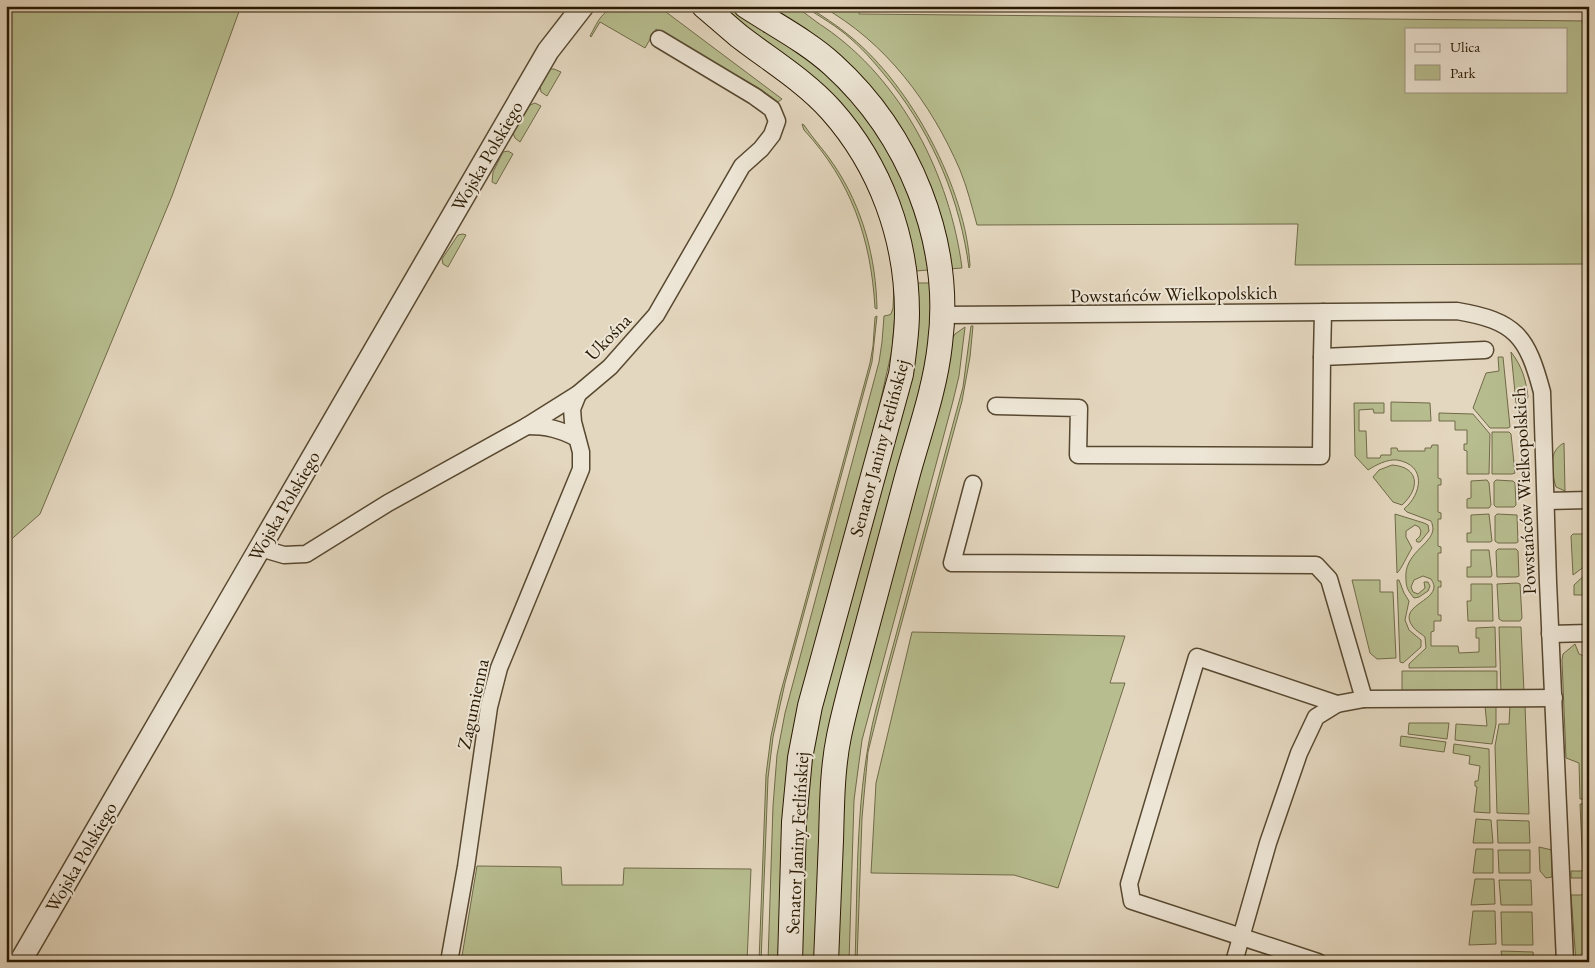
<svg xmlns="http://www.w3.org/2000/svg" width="1595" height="968" font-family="'EB Garamond',serif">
	<rect width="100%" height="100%" fill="#e4d7bf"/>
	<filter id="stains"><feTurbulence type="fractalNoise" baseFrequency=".004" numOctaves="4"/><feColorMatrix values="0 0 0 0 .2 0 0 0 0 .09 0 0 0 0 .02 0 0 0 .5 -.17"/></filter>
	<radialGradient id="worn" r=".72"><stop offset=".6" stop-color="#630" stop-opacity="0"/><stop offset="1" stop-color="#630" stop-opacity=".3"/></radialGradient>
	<g fill="#b7bd8f" stroke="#706a48" fill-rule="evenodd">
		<path d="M6 6H241L172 196 40 514 6 544Z"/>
		<path d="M619 6H658L782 99 778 102 762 90 656 29 645 48 600 22 591 37 590 36C598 21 602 10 619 6Z"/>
		<path d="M717 6H731L797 49 830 76 869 120 906 183 921 230 928 270 916 271 891 184Z"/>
		<path d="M765 6C773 6 784 4 792 6 803 10 814 21 824 27 902 80 950 176 962 268L949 269 928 183Z"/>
		<path d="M804 6H807C822 16 837 25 851 37 911 86 966 189 970 266L969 268C960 200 934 138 892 84 879 68 866 52 851 39 837 26 820 17 804 6Z"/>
		<path d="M821 6H860L859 14 1589 21V264L1295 265 1298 224 977 225C972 207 967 187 960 170 931 103 886 42 821 6ZM1406 29H1566V91H1406Z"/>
		<path d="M550 69H554L561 72 547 96 541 92 540 86Z"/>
		<path d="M535 103 541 106 520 142 515 138 513 133 530 105Z"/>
		<path d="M802 124 804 125C813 139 825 151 834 165 863 208 876 258 877 309L875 308C871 238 851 181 804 130Z"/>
		<path d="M508 151 513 154 496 184 492 182 493 172 503 152Z"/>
		<path d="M463 234 466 235 448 267 443 264 442 259 458 235Z"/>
		<path d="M917 283H930L931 317 927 359 822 776 820 810 815 962H801L807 802 809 772 816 727Z"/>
		<path d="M894 286 895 313 892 350 886 376 871 444 797 717 781 962H768L773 806 777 755 785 713 879 362 882 342 884 316 889 315 891 314 893 308Z"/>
		<path d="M877 316 872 362 785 683 773 737 768 778 761 962H759L766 775 771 736 780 695 870 363 873 346 875 317Z"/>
		<path d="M971 326H973L970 357 962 401 885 684 868 752 862 818 857 962H855C858 877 855 792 876 709L963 387Z"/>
		<path d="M965 327 959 376 953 401 862 740 854 800 849 962H836L846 751 951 341 955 334Z"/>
		<path d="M1511 352C1522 366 1526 380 1528 397L1525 402 1516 403Z"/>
		<path d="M1498 357H1503L1510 427 1508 428H1490L1473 408 1486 373 1499 371Z"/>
		<path d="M1391 402 1430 403 1431 421H1391Z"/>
		<path d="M1354 403H1384V413H1374L1373 409 1359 410V431H1366L1367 458H1380L1381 455H1391V448H1397L1398 451H1425V448H1431L1432 445H1438V478L1441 479V485H1438V512L1441 513V519H1438V546L1441 547V553H1438V581H1441V587H1438V615H1441V621H1434V631L1431 632V646H1458L1459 653 1479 652V638H1476V628L1495 627 1496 667 1409 668V664L1426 648 1425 637C1422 634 1416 631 1413 627 1397 606 1435 602 1434 586 1434 584 1432 581 1431 579L1423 576 1414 580 1411 587 1413 592 1418 594 1425 588 1424 582H1428L1430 586 1428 591 1419 597 1414 598C1409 592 1406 588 1406 580 1403 553 1432 545 1433 529 1433 528 1432 522 1431 521L1407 512 1404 509C1422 494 1427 465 1397 460 1387 459 1376 465 1368 470L1355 456Z"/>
		<path d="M1439 413 1473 414 1490 434 1489 474H1467V451L1464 450V444H1467V430H1455V421H1439Z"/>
		<path d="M1492 432H1509L1511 434 1515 473 1512 474H1492Z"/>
		<path d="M1564 443 1565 491 1556 487C1551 471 1548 451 1564 443Z"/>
		<path d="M1392 465C1420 467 1420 489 1402 505L1393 502 1373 477 1379 470Z"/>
		<path d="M1487 480 1489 483 1491 505 1489 508H1467V499L1471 498V481Z"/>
		<path d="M1496 480 1513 481 1515 483 1516 505 1514 507H1496L1494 505V482Z"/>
		<path d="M1395 514 1424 523 1428 525 1429 531 1420 542H1417L1416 540 1420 536 1421 531 1419 527 1415 525 1406 531V537L1412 548C1408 554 1401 570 1397 573Z"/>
		<path d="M1489 514 1492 541 1490 542H1467V533H1471V515Z"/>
		<path d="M1497 514 1517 515 1518 542 1516 543H1498L1495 541V516Z"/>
		<path d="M1573 534H1589V563L1573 575 1571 536Z"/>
		<path d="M1498 549H1516L1518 551 1519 576 1516 577H1497L1496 551Z"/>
		<path d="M1471 550H1489L1492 575 1491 577H1467V567H1471Z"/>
		<path d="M1589 571V595H1574V585Z"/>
		<path d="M1352 580H1380V592H1393L1396 658 1377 659 1370 653Z"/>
		<path d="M1397 580H1399L1404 593 1409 601 1405 620 1409 630 1421 640V647L1403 663 1400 662Z"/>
		<path d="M1517 583 1520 584 1522 618 1520 621H1502L1499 619 1497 584Z"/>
		<path d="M1471 584H1492L1493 621H1468L1467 601H1471Z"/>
		<path d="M1499 627H1521L1524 692 1501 693Z"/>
		<path d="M912 632 1125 636 1110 683H1125L1058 888 1014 875 871 873 876 783Z"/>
		<path d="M1575 644 1579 654 1589 658V799H1580L1579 763 1566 758 1562 660 1563 654Z"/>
		<path d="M1402 671H1497V693L1402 692Z"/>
		<path d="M1510 705H1525L1529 814 1497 813 1495 746 1499 724H1509Z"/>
		<path d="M1485 706H1496V724L1492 744 1455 740 1456 724 1487 726Z"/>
		<path d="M1409 723H1449L1447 739 1408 734Z"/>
		<path d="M1401 736 1446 742 1444 752 1400 746Z"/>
		<path d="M1454 744 1489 749 1490 813 1474 812 1477 787 1475 786V781H1478L1480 766 1469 764 1470 756 1453 753Z"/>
		<path d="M1580 804H1589V878H1571V871H1583Z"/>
		<path d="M1476 819 1491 820 1493 843H1473Z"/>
		<path d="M1497 820 1529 821 1530 843H1498Z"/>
		<path d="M1539 847 1552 850V877L1546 878 1540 871Z"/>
		<path d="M1476 849H1493V873H1473Z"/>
		<path d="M1498 850H1530V873H1499Z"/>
		<path d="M477 866 561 867 562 885H623L624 868 751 869 747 962H461Z"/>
		<path d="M1475 879H1494L1495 904 1471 905Z"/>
		<path d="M1499 880H1531L1532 905H1501Z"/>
		<path d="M1589 891V962H1576L1571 895H1581Z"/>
		<path d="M1473 911H1495L1496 944 1469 945Z"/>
		<path d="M1501 912H1532L1533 945H1502Z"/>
		<path d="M1501 951 1533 952 1534 962H1503Z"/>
	</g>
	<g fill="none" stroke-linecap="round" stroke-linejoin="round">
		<g stroke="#574830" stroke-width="19">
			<g id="minor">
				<path d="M942 315 1457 311C1516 321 1527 336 1542 392L1548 582 1565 962"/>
				<path d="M1322 357 1323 312"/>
				<path d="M996 406 1079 408 1078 455 1321 456 1322 357 1485 350"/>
				<path d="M527 426C547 426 559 429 577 438"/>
				<path d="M973 484 952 563 1316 565 1329 579 1364 699"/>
				<path d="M1546 501 1589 500"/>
				<path d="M260 548 284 555 306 554 388 503 527 426 578 394 610 367 656 315 742 166 761 149 772 135 777 121 772 109 754 96 659 39"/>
				<path d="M1550 634 1589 633"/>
				<path d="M449 962 466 867 489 707 499 668 581 469V452L573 422 572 409 578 394"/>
				<path d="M1234 962 1268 843 1299 753 1316 717 1337 704 1364 699 1554 698"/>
				<path d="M1318 962 1132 901 1129 884 1197 657 1337 704"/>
			</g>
		</g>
		<g stroke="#574830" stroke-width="24">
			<path id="tertiary" d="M20 962 548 51 583 6"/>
		</g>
		<g stroke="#281801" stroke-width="26">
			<g id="secondary">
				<path d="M704 6C716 16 727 26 739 36 770 60 805 81 831 110 881 166 907 239 907 313 907 333 904 353 901 374L810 706 800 758 794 822 790 962"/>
				<path d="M746 6C775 25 808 42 833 65 909 134 953 241 940 344 935 390 919 433 907 477 893 529 879 582 865 634 856 668 846 702 839 736 832 770 832 806 831 841 829 881 828 921 826 962"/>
			</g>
		</g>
		<use href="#minor" stroke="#ede5d5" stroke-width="16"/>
		<use href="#tertiary" stroke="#ede5d5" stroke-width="21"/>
		<use href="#secondary" stroke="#ede5d5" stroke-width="24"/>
	</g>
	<g text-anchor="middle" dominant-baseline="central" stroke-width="4" stroke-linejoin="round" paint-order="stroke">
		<g font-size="19" fill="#281801" stroke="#ede5d5">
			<text transform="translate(487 156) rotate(-60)">Wojska Polskiego</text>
			<text transform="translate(1174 294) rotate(-1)">Powstańców Wielkopolskich</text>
			<text transform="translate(608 337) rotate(-46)">Ukośna</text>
			<text transform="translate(879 448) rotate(-75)">Senator Janiny Fetlińskiej</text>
			<text transform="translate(1524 491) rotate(-93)">Powstańców Wielkopolskich</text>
			<text transform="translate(284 506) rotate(-60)">Wojska Polskiego</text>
			<text transform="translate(473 704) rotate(-78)">Zagumienna</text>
			<text transform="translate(797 843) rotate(-87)">Senator Janiny Fetlińskiej</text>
			<text transform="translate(81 857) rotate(-60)">Wojska Polskiego</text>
		</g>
	</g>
	<rect width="1595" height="968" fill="none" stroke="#e4d7bf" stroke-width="25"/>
	<rect x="8" y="8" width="1580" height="953" fill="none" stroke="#281801" stroke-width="2.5"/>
	<rect x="12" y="12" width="1570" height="943" fill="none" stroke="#281801"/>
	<rect x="1405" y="28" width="162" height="65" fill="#ede5d5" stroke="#9e9380"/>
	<rect x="1415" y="44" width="25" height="8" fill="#ede5d5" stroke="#9e9380"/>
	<text x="1450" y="52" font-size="15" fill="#281801">Ulica</text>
	<rect x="1415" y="65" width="25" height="15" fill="#b7bd8f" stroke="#9e9380"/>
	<text x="1450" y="78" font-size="15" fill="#281801">Park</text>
	<rect width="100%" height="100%" filter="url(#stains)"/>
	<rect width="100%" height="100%" fill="url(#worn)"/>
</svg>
